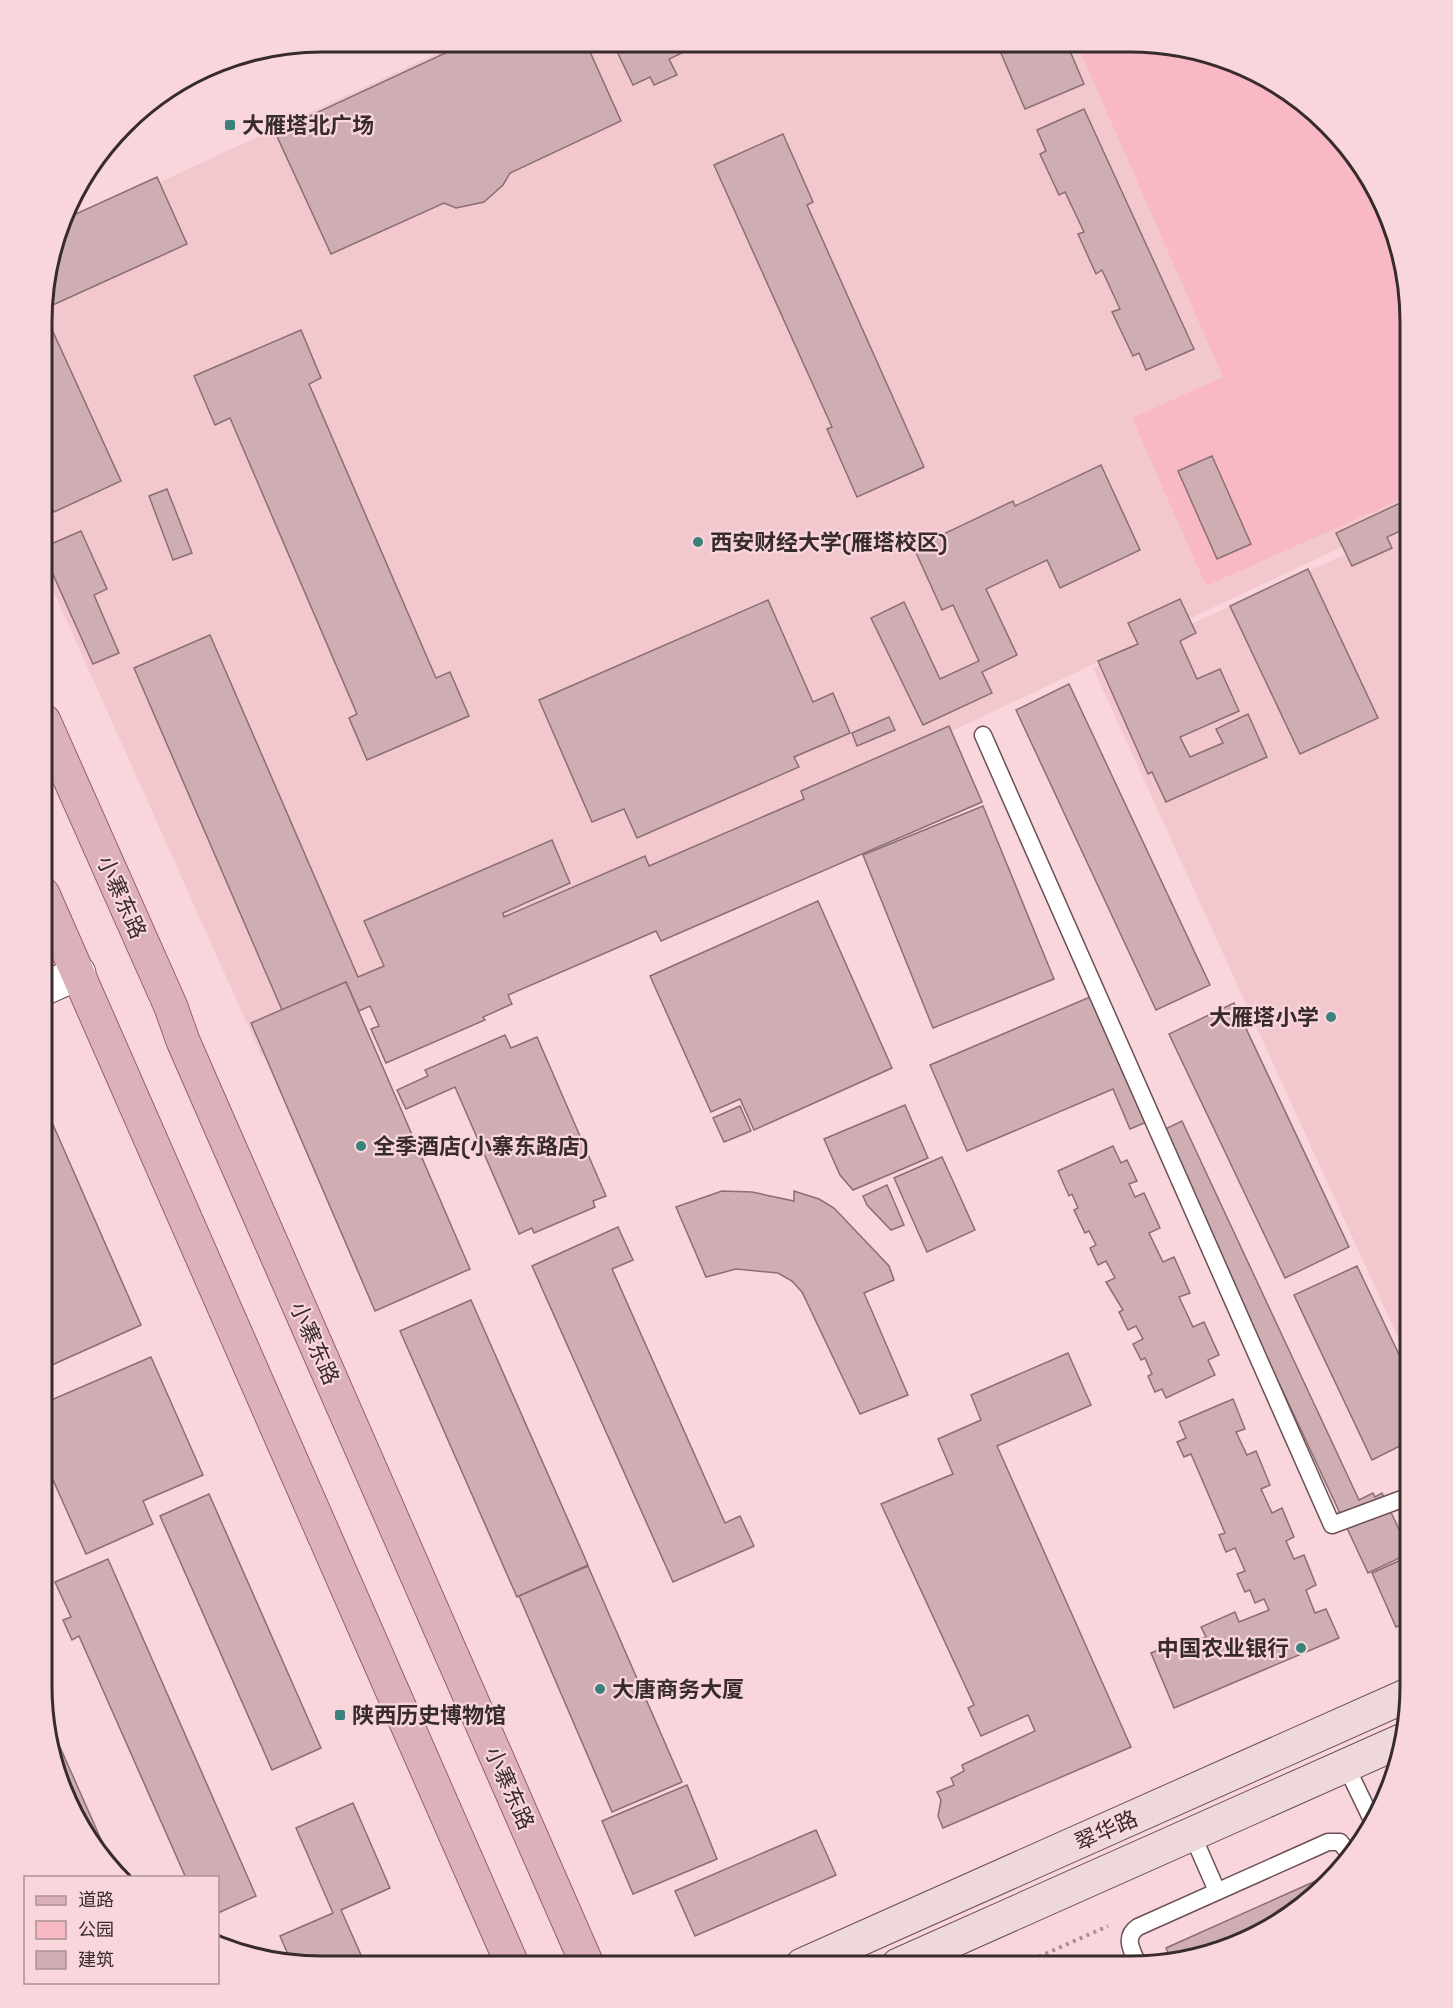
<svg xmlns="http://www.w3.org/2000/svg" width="1453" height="2008" font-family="'Space Grotesk','Noto Sans SC',sans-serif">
	<rect width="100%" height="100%" fill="#f8d6db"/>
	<g fill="#f2c8ce">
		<path d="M461 42 1168 44 1238 63 1301 100 1382 199 1411 322V514L262 1057 44 570V285L64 227Z"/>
		<path d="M1411 525V1366L1093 668Z"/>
	</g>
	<path fill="#f9b9c4" d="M1077 44H1168L1238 63 1301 100 1382 199 1411 322V495L1206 586 1132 418 1223 377Z"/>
	<g fill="#cfaeb3" stroke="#8b6e72" stroke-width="1.5">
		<path d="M469 42 586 43 621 121 510 173 503 185 484 202 456 208 444 203 331 254 275 132Z"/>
		<path d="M613 43H703L669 59 677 75 654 85 650 77 633 85Z"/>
		<path d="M997 44H1067L1084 84 1025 109Z"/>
		<path d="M1084 109 1194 349 1146 370 1139 353 1133 356 1112 312 1120 309 1102 270 1096 274 1078 234 1084 232 1065 192 1059 195 1040 154 1046 151 1037 130Z"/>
		<path d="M783 134 813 202 807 205 924 467 857 497 827 429 832 427 714 165Z"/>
		<path d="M157 177 187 244 44 309V285L67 218Z"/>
		<path d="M44 312 121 481 54 512 44 491Z"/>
		<path d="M301 330 321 378 309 384 436 678 450 672 469 716 367 760 349 718 357 714 230 418 215 425 194 376Z"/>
		<path d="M1212 456 1251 544 1217 559 1178 471Z"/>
		<path d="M1101 465 1140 550 1060 588 1047 560 986 589 1017 655 982 672 992 693 923 725 871 618 904 602 940 679 979 661 953 605 942 610 914 548 1013 501 1015 506Z"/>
		<path d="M167 489 192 553 173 560 149 496Z"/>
		<path d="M1411 498V526L1387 537 1392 548 1352 566 1336 533Z"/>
		<path d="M81 531 107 589 94 595 119 653 93 664 44 554V547Z"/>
		<path d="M1308 569 1378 718 1300 754 1230 606Z"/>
		<path d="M1180 599 1196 633 1180 641 1197 679 1220 669 1239 711 1180 737 1190 757 1223 743 1216 729 1248 714 1267 757 1166 802 1152 772 1148 774 1098 661 1138 644 1128 623Z"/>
		<path d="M768 600 813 702 833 693 850 733 794 757 799 767 637 838 624 809 592 822 539 700Z"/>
		<path d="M210 635 358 977 384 966 364 921 552 840 570 883 503 913 504 917 645 856 649 866 804 799 801 791 949 726 982 802 661 941 656 931 508 995 512 1004 483 1017 485 1020 386 1063 371 1029 379 1026 370 1006 359 1011 346 982 282 1010 134 668Z"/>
		<path d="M1069 684 1210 985 1156 1010 1016 710Z"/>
		<path d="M889 717 895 730 857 746 852 733Z"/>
		<path d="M983 806 1054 979 933 1028 863 855Z"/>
		<path d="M818 901 892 1068 754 1130 740 1099 711 1112 650 976Z"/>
		<path d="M346 982 470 1269 375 1311 251 1023Z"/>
		<path d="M1097 994 1151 1120 1130 1129 1113 1089 967 1151 930 1065Z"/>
		<path d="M1234 1003 1349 1247 1285 1278 1169 1034Z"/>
		<path d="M505 1035 511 1048 537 1037 606 1196 593 1201 595 1207 534 1233 532 1228 519 1234 455 1087 406 1109 397 1090 428 1076 425 1070Z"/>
		<path d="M43 1102 141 1325 43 1369Z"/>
		<path d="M905 1105 928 1158 853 1190 840 1175 824 1139Z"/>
		<path d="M740 1106 751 1131 724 1142 713 1118Z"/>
		<path d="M1182 1121 1359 1500 1373 1493 1375 1497 1382 1493 1410 1553 1368 1573 1161 1131Z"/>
		<path d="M1113 1146 1121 1163 1127 1160 1137 1181 1129 1184 1135 1197 1144 1193 1160 1228 1149 1233 1163 1262 1174 1257 1190 1293 1179 1297 1193 1327 1204 1322 1219 1355 1208 1360 1215 1375 1166 1398 1162 1389 1155 1392 1148 1376 1152 1374 1145 1358 1141 1360 1133 1344 1143 1339 1136 1326 1128 1330 1119 1312 1123 1310 1106 1282 1115 1278 1106 1261 1098 1265 1090 1248 1096 1245 1089 1231 1085 1233 1074 1210 1078 1208 1072 1194 1069 1196 1058 1171Z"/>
		<path d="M942 1157 975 1230 927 1252 894 1178Z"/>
		<path d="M887 1185 904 1225 891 1230 867 1205 863 1196Z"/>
		<path d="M722 1191 752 1192 794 1201V1191L819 1199 834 1208 889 1266 894 1280 864 1293 908 1395 860 1414 802 1292 792 1281 778 1273 736 1269 706 1277 676 1207Z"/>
		<path d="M618 1227 633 1260 612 1269 725 1523 740 1516 754 1546 673 1582 532 1266Z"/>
		<path d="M1357 1266 1411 1380 1410 1441 1372 1460 1294 1295Z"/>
		<path d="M471 1300 588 1565 517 1597 400 1331Z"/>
		<path d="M1068 1353 1091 1405 997 1446 1131 1747 943 1828 938 1816 941 1800 937 1792 954 1785 951 1778 964 1771 962 1765 1035 1731 1028 1715 981 1736 968 1708 974 1705 881 1504 953 1474 938 1439 981 1420 971 1395Z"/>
		<path d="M151 1357 203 1475 143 1501 153 1524 86 1554 42 1455V1404Z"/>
		<path d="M1233 1399 1245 1429 1236 1432 1247 1455 1256 1451 1270 1485 1261 1489 1272 1513 1282 1508 1294 1537 1286 1541 1294 1559 1304 1555 1316 1585 1306 1590 1315 1613 1326 1609 1339 1638 1174 1708 1151 1653 1166 1647 1169 1653 1206 1637 1201 1627 1235 1612 1239 1622 1269 1610 1264 1599 1255 1603 1250 1590 1245 1592 1237 1574 1245 1571 1235 1548 1226 1552 1219 1535 1225 1533 1191 1454 1184 1457 1177 1442 1186 1438 1179 1422Z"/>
		<path d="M209 1494 321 1748 272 1770 160 1516Z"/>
		<path d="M1410 1556V1621L1396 1627 1372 1573Z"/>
		<path d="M108 1559 256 1896 218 1913V1878H186L79 1636 72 1640 63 1620 71 1617 55 1582Z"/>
		<path d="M588 1566 682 1782 612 1812 519 1596Z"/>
		<path d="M52 1729 107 1853 71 1809Z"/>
		<path d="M687 1785 717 1859 633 1894 602 1821Z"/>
		<path d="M353 1803 390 1888 341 1910 365 1964H292L280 1936 333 1913 296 1828Z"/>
		<path d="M816 1830 836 1875 695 1936 675 1891Z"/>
		<path d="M1338 1871 1315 1897 1254 1937 1170 1957 1166 1948Z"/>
	</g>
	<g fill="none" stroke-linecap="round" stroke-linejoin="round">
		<g stroke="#6c5054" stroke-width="19">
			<g id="lane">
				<path d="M983 735 1332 1525 1410 1496"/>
				<path d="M1346 1766 1373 1822"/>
				<path d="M1192 1834 1217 1891"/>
				<path d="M1138 1964C1132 1951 1123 1937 1138 1927L1328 1842H1340L1351 1856"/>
			</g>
		</g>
		<g stroke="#6c5054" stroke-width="35">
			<path id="street" d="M43 989 79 973"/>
		</g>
		<g stroke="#6c5054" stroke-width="35">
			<g id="secondary">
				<path d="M802 1965 1410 1694"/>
				<path d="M898 1965 1403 1740"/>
			</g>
		</g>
		<g stroke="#94606a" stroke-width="35">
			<g id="primary">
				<path d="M44 721 171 1007 183 1041 587 1964"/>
				<path d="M43 894 512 1964"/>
			</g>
		</g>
		<g stroke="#a88f93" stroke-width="4" stroke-dasharray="3 4.5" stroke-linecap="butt">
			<path d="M662 1965 670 1961 671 1965"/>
			<path d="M1018 1966 1108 1926"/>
		</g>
		<use href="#lane" stroke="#fff" stroke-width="16"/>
		<use href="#street" stroke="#fff" stroke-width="33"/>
		<use href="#secondary" stroke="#eed8dc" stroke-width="33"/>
		<use href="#primary" stroke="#ddb1b9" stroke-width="33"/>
	</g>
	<g fill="#3b827c" stroke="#f8d6db" stroke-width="2">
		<rect x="224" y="119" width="12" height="12" rx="3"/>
		<circle cx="698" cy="542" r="6"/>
		<circle cx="1331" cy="1017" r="6"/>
		<circle cx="361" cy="1146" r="6"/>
		<circle cx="1301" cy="1648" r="6"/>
		<circle cx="600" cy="1689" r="6"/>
		<rect x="334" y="1709" width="12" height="12" rx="3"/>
	</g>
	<g text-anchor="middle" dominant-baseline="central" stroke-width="4.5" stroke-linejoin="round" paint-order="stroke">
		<g font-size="22" font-weight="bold" fill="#382b2d" stroke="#f8d6db" text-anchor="start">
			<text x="242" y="125">大雁塔北广场</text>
			<text x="710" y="542">西安财经大学(雁塔校区)</text>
			<text x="1319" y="1017" text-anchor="end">大雁塔小学</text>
			<text x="373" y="1146">全季酒店(小寨东路店)</text>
			<text x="1289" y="1648" text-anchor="end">中国农业银行</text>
			<text x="612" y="1689">大唐商务大厦</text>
			<text x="352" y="1715">陕西历史博物馆</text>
		</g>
		<g font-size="22" fill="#382b2d" stroke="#f8d6db">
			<text transform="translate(122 897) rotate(66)">小寨东路</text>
			<text transform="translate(315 1343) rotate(66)">小寨东路</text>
			<text transform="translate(510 1788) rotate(66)">小寨东路</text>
			<text transform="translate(1106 1830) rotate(-24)">翠华路</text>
		</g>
	</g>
	<path d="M0 0H1453V2008H0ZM322 52H1130A270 270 0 0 1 1400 322V1686A270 270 0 0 1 1130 1956H322A270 270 0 0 1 52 1686V322A270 270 0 0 1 322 52Z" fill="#f8d6db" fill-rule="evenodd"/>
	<path fill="none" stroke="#382b2d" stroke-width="3" d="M322 52H1130A270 270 0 0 1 1400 322V1686A270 270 0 0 1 1130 1956H322A270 270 0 0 1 52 1686V322A270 270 0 0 1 322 52Z"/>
	<rect x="24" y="1876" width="195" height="108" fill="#f8d6db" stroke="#ab9295" stroke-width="1.5"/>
	<rect x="36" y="1896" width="30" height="9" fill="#ddb1b9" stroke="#ab9295" stroke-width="1.5"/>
	<text x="78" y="1906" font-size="18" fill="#382b2d">道路</text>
	<rect x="36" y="1921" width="30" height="18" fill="#f9b9c4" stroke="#ab9295" stroke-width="1.5"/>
	<text x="78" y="1936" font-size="18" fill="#382b2d">公园</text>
	<rect x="36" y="1951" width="30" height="18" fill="#cfaeb3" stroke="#ab9295" stroke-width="1.5"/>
	<text x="78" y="1966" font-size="18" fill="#382b2d">建筑</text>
</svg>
